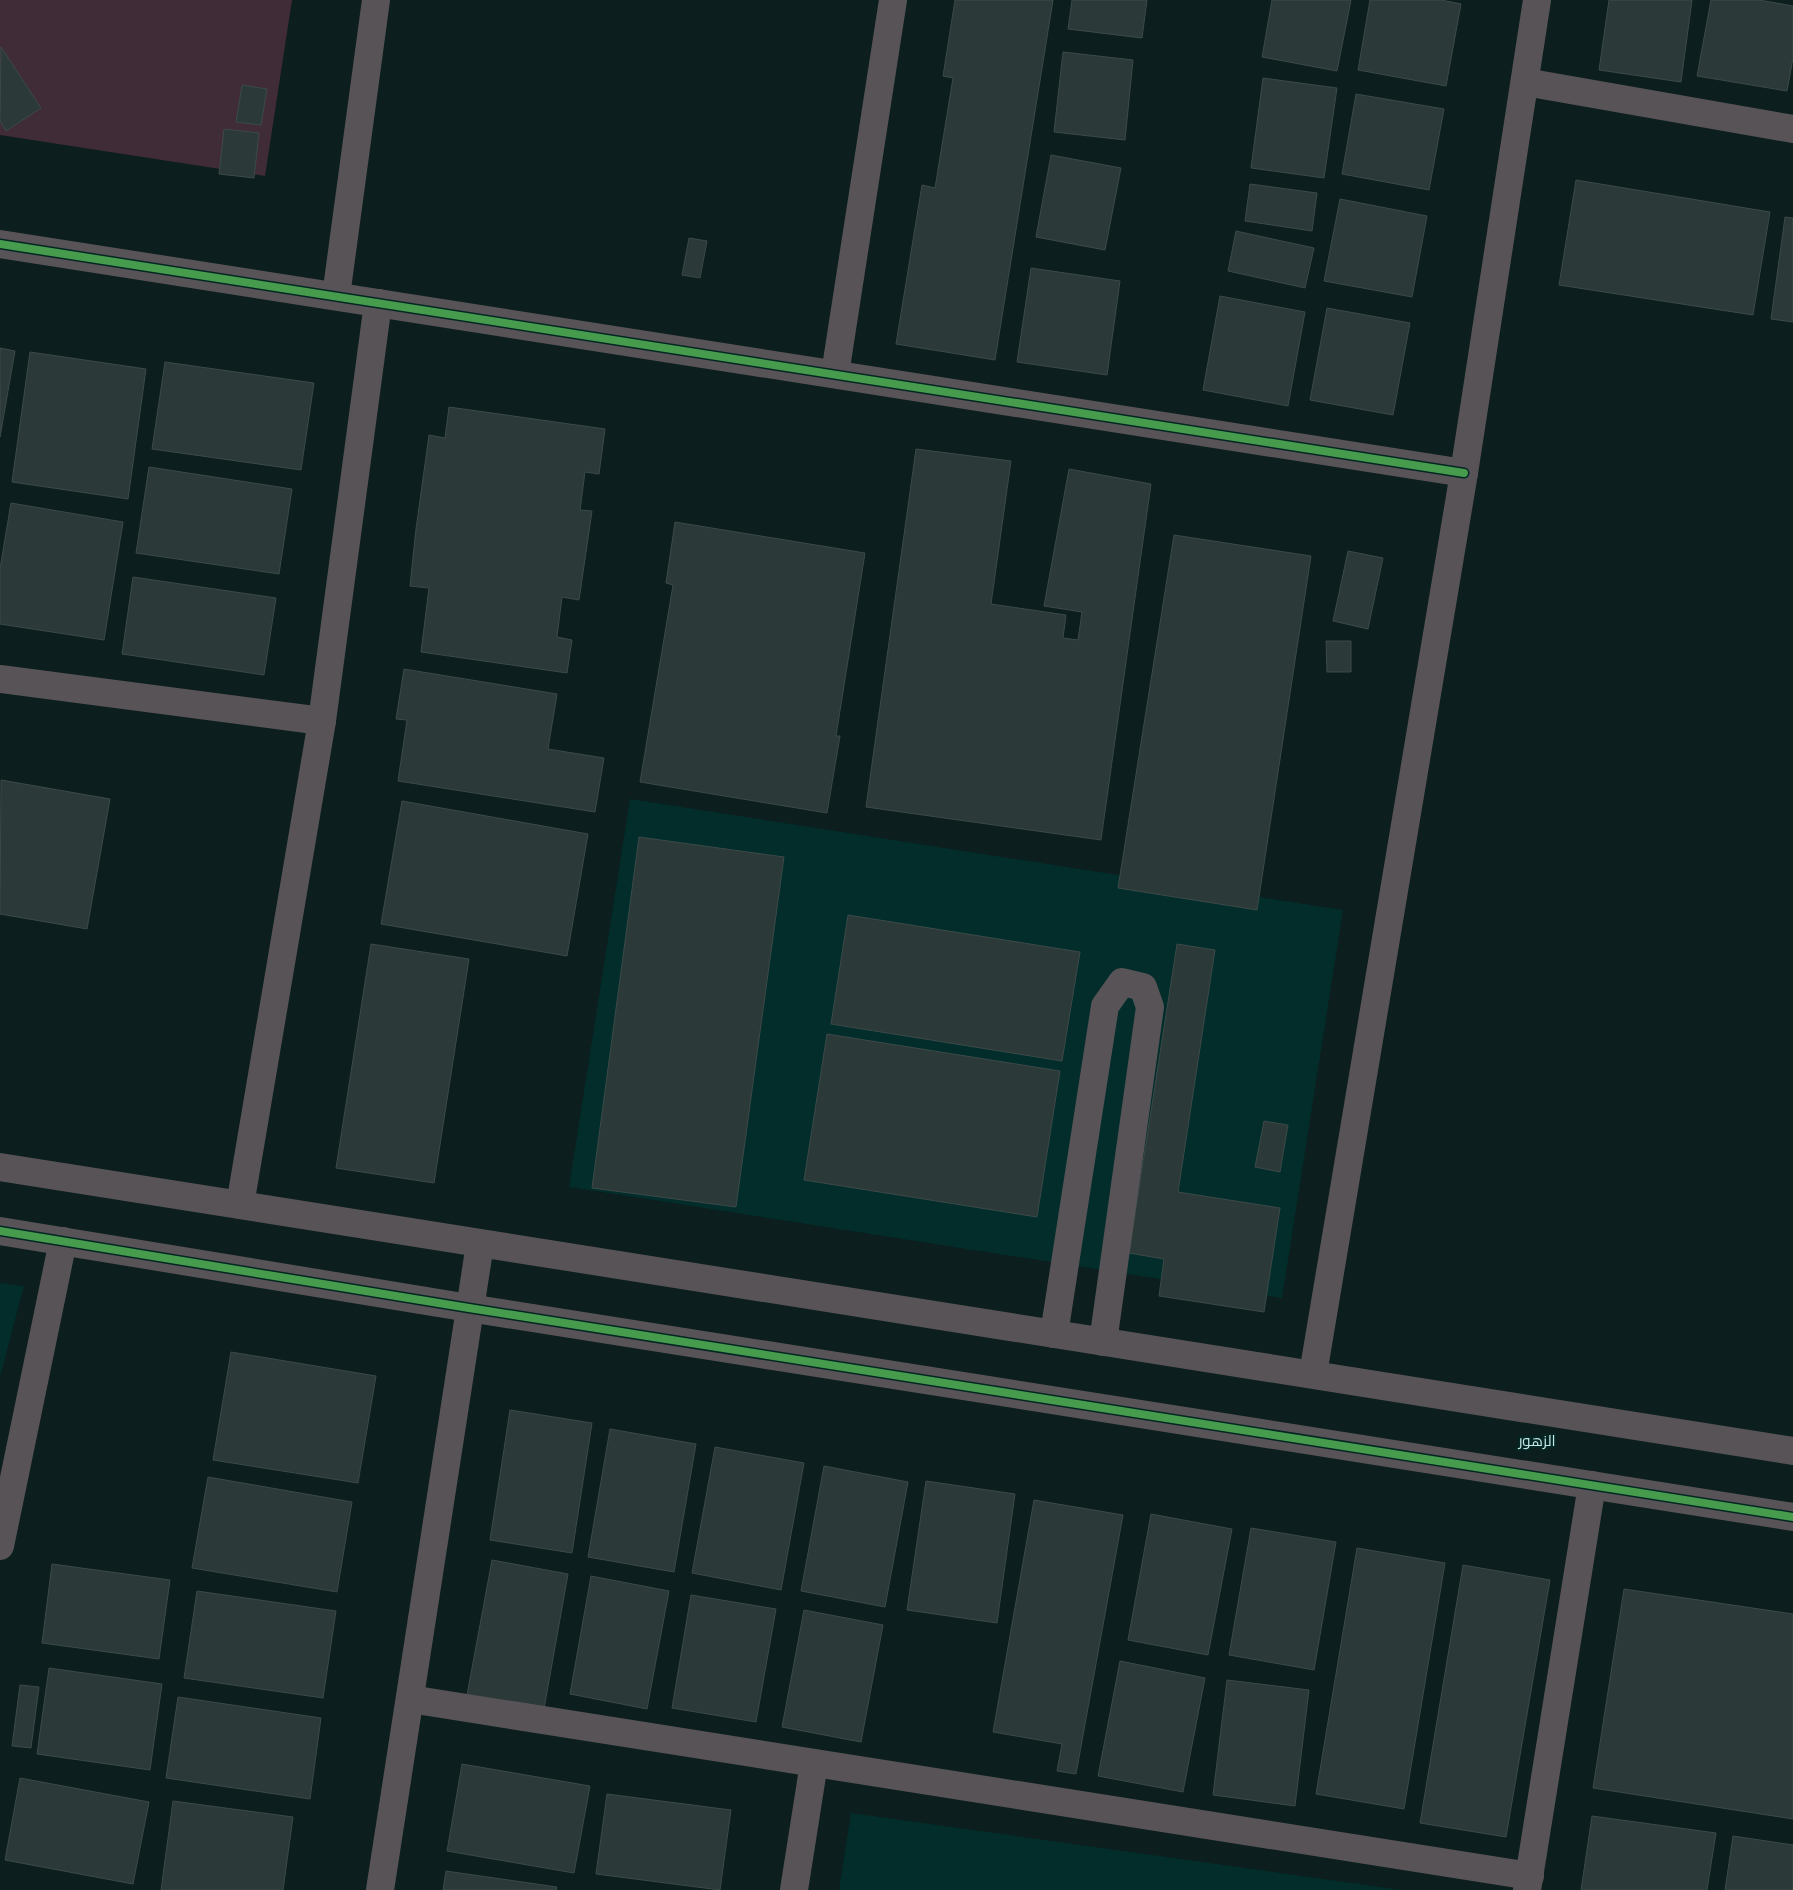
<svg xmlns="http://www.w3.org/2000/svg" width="1793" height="1890" font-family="'Fira Sans Condensed',Cairo,sans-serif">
	<rect width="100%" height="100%" fill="#0c1e1d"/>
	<g fill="#022d2b">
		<path d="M630 799 1343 910 1282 1298 569 1187Z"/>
		<path d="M0 1283 24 1286 0 1377Z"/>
		<path d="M851 1813 1402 1890H839Z"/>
	</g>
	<path fill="#402c36" d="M0 0H292L265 176 0 135Z"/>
	<g fill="#2b3938" stroke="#3c4a49">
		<path d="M955 0H1053L995 360 896 344 922 185 935 188 953 78 943 76Z"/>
		<path d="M1072 0H1147L1142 38 1068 29Z"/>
		<path d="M1272 0H1351L1337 71 1262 57Z"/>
		<path d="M1370 0H1441L1461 4 1446 86 1358 70Z"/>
		<path d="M1609 0H1692L1681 82 1599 70Z"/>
		<path d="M1711 0H1759L1793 6V58L1787 91 1697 76Z"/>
		<path d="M1 47 41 108 6 131 0 121Z"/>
		<path d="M1063 52 1133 60 1125 140 1054 132Z"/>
		<path d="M1263 78 1337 88 1324 178 1251 168Z"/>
		<path d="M242 85 267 89 261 125 236 122Z"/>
		<path d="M1356 94 1444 109 1429 190 1342 174Z"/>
		<path d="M224 129 259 133 254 178 219 174Z"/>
		<path d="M1051 155 1121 168 1105 250 1036 237Z"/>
		<path d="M1576 180 1770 212 1753 315 1559 285Z"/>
		<path d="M1250 184 1317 193 1312 231 1245 221Z"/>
		<path d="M1340 199 1427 216 1412 297 1324 281Z"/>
		<path d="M1785 217 1793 218V322L1771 319Z"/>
		<path d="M1236 231 1314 248 1305 288 1228 271Z"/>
		<path d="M689 238 707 241 700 278 682 275Z"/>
		<path d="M1031 268 1120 281 1107 375 1017 362Z"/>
		<path d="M1220 296 1305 312 1288 406 1203 390Z"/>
		<path d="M1327 308 1410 323 1393 415 1310 400Z"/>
		<path d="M0 348 15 351 0 437Z"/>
		<path d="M30 352 146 369 128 499 12 482Z"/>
		<path d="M165 362 314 383 301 470 152 449Z"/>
		<path d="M449 407 605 429 599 474 585 472 580 510 592 511 579 600 562 597 557 637 572 640 567 673 421 652 429 588 410 586 416 529 429 435 445 438Z"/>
		<path d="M916 449 1011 461 991 604 1066 615 1063 638 1078 640 1082 612 1044 606 1069 469 1151 484 1101 840 866 807Z"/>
		<path d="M149 467 292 489 279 574 136 553Z"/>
		<path d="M11 503 123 522 104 640 0 624V569Z"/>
		<path d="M675 522 865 553 836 736H840L827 813 640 782 673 585 666 583Z"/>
		<path d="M1174 535 1311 556 1257 910 1118 888Z"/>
		<path d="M1348 551 1383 558 1368 629 1333 621Z"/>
		<path d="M133 577 276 598 264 675 122 654Z"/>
		<path d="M1326 641H1351V672H1327Z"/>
		<path d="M404 669 557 694 548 749 604 758 595 812 398 781 407 720 396 719Z"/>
		<path d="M1 780 110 799 87 929 0 914Z"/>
		<path d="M402 801 588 834 567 956 381 924Z"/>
		<path d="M639 837 784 857 736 1207 592 1188Z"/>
		<path d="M848 915 1080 952 1062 1061 831 1024Z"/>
		<path d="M371 944 469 959 434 1183 336 1168Z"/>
		<path d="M1177 944 1215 950 1178 1192 1280 1208 1264 1312 1159 1296 1164 1259 1129 1253Z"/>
		<path d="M827 1034 1060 1071 1037 1217 804 1180Z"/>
		<path d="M1264 1121 1288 1125 1280 1172 1255 1167Z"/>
		<path d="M231 1352 376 1376 358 1483 213 1460Z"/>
		<path d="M510 1410 592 1423 572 1553 490 1540Z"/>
		<path d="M610 1429 696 1444 674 1572 588 1557Z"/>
		<path d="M715 1447 804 1463 781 1590 692 1573Z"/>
		<path d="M824 1466 908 1482 885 1607 801 1591Z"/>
		<path d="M208 1477 352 1502 337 1592 192 1568Z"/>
		<path d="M926 1481 1015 1494 997 1623 907 1610Z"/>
		<path d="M1034 1500 1123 1515 1076 1774 1057 1771 1062 1744 993 1732Z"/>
		<path d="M1151 1514 1232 1529 1208 1655 1128 1640Z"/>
		<path d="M1251 1528 1336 1542 1314 1670 1229 1655Z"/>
		<path d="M1357 1548 1445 1563 1404 1809 1316 1794Z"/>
		<path d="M492 1560 568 1574 544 1709 467 1695Z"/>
		<path d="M52 1564 170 1580 159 1659 42 1643Z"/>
		<path d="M1463 1565 1550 1580 1506 1837 1420 1823Z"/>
		<path d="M591 1576 669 1591 647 1709 570 1694Z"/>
		<path d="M1624 1589 1793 1614V1819L1593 1788Z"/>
		<path d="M197 1591 336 1611 323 1698 184 1678Z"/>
		<path d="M691 1595 776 1609 756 1722 672 1708Z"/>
		<path d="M804 1610 883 1625 861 1742 782 1727Z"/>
		<path d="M1120 1661 1205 1678 1183 1792 1098 1776Z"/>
		<path d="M49 1668 162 1684 150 1770 37 1754Z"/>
		<path d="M1227 1680 1309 1690 1295 1806 1213 1795Z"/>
		<path d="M20 1685 39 1687 31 1748 12 1746Z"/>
		<path d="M178 1697 321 1718 310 1799 166 1778Z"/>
		<path d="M462 1764 590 1786 574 1873 447 1851Z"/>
		<path d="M20 1778 149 1802 133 1884 5 1860Z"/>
		<path d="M607 1794 731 1810 720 1890 596 1874Z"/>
		<path d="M173 1801 293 1817 283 1890H161Z"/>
		<path d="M1592 1816 1716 1833 1707 1890H1581Z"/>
		<path d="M1733 1836 1793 1845V1890H1725Z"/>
		<path d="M446 1871 557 1887 556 1890H443Z"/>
	</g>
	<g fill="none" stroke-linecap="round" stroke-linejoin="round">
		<g stroke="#585357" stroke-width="28">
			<path d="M1525 82 1793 129"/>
			<path d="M0 244 1464 473"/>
			<path d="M336 296 376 0"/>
			<path d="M835 374 893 0"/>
			<path d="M0 679 322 721"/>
			<path d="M0 1167 1793 1451"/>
			<path d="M240 1205 322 721 378 303"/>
			<path d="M0 1231 469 1308 1793 1517"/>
			<path d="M1054 1334 1105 1006 1122 982 1143 987 1150 1007 1103 1342"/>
			<path d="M1313 1374 1464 473 1537 0"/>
			<path d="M0 1546 63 1241"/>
			<path d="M410 1699 1530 1876"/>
			<path d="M380 1890 480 1244"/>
			<path d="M794 1890 814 1763"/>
			<path d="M1527 1890 1592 1485"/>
		</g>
		<g stroke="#042624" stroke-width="11">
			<g id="cycleway">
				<path d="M0 244 1464 473"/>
				<path d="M0 1231 469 1308 1793 1517"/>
			</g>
		</g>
		<use href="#cycleway" stroke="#469c4c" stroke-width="8"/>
	</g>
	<g text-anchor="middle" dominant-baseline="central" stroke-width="4" stroke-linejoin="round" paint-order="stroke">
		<g font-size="15" fill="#c3e8e5" stroke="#042624">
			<text x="1537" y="1441">الزهور</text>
		</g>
	</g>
</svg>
